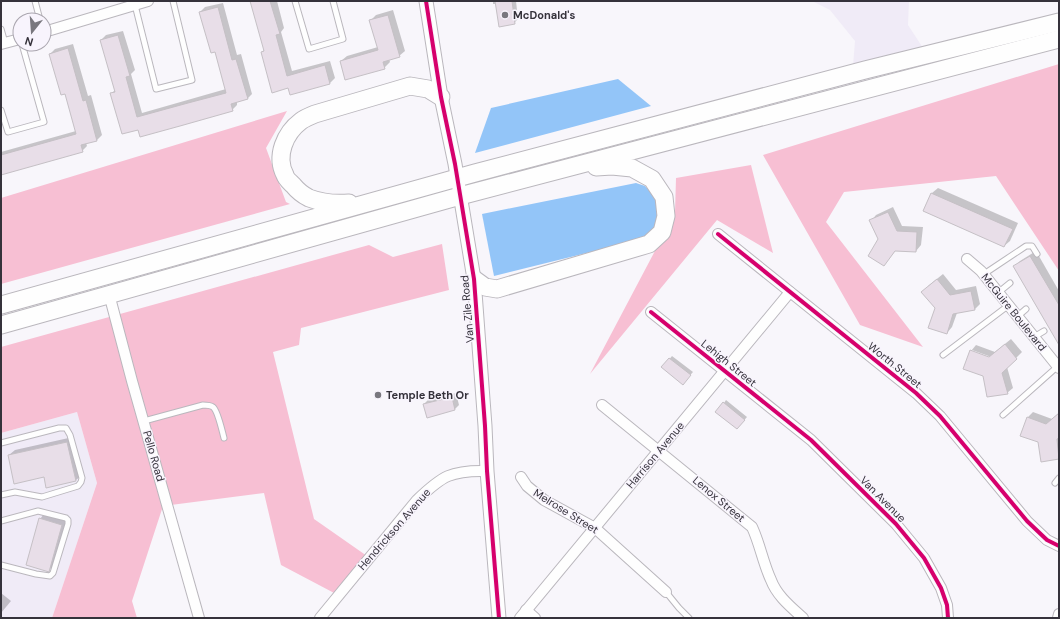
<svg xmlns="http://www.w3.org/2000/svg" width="1060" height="619" font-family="'DM Sans',sans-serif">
	<rect width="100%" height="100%" fill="#f8f6fb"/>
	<g fill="#f0ebf7">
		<path d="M812 1H909L908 25 923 48 853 66 855 41 830 10Z"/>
		<path d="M77 412 97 483 52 618H1V433Z"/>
	</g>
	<g fill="#f7bfd3">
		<path d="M1059 64V271L996 176 844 192 826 222 923 347 860 325 763 155Z"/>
		<path d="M287 111 266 148 286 202 290 204 1 284V198Z"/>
		<path d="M751 165 773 253 717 220 590 374 675 213 676 178Z"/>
		<path d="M442 244 449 290 301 328 299 345 273 352 314 519 367 556 336 594 281 565 264 493 163 506 132 601 137 618H52L97 483 77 412 1 433V347L369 245 393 257Z"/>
	</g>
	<g fill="#93c5f8">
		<path d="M618 79 651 106 475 153 491 108Z"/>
		<path d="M636 183 645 186 656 198 657 216 654 230 643 239 494 276 482 214Z"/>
	</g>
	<g fill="#0003" fill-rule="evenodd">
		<path d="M252 1H277L284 28 281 32 292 71 330 61 335 78 330 83 289 87 262 52 265 49Z"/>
		<path d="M493 1H516L518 19 514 23 496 4H493Z"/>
		<path d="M223 3 237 55 241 54 252 94 247 99 237 102V105L232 110 139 128 111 94 115 90 101 40 106 35 123 31 135 70 131 74 142 113 226 89 215 51 200 12 205 7Z"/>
		<path d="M393 10 405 51 399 56 389 59 390 62 384 68 341 61 347 56 378 47 371 20 376 15Z"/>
		<path d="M73 44 88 96 91 95 102 135 97 140 86 143 87 146 82 151 1 174V152L76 131 65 92 50 54 55 49Z"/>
		<path d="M938 188 1018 223 1010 241 1004 246 924 210 932 193Z"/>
		<path d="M893 207 902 226 923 227 921 245 916 251 896 250 884 265 880 239 871 221 876 215Z"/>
		<path d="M1036 251 1059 291V341L1014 267 1020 261Z"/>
		<path d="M943 274 956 290 976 286 980 304 974 310 957 313 952 327 947 333 928 286Z"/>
		<path d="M1011 339 1022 352 1007 367 1013 388 1007 393 984 376 971 351 976 345 995 352ZM972 350 994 358 993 360 972 352Z"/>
		<path d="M672 356 693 372 685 381 663 367Z"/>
		<path d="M456 393 459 405 455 409 427 417 424 404 428 400Z"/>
		<path d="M726 400 747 417 739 426 724 403Z"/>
		<path d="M1033 412 1052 419 1059 413V458L1042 461 1039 441 1028 417Z"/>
		<path d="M73 437 82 475 76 480 47 487 44 476 9 455 15 450Z"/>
		<path d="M44 514 66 521 53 566 49 570 40 519Z"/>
		<path d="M1 593 11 601 1 613Z"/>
	</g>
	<g fill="#e8dee8" stroke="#c5c0c5">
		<path d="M250 1H270L280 34 276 35 287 76 325 65 330 84 290 95 288 88 272 93 261 52 264 51Z"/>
		<path d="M495 1H512L515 24 499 27Z"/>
		<path d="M218 7 232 60 236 59 248 99 231 104 233 111 180 126 140 137 138 130 122 134 110 93 115 92 100 40 118 35 130 76 126 77 137 117 188 103 226 93 215 52 211 53 199 12Z"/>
		<path d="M388 15 400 57 383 62 385 69 345 80 340 61 378 50 369 20Z"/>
		<path d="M68 48 83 101 86 100 97 141 81 145 83 152 1 175V155L76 134 65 94 61 95 49 54Z"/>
		<path d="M931 193 1013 229 1004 247 923 211Z"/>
		<path d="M888 212 897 231 917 232 916 252 895 251 884 266 868 256 878 239 869 220Z"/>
		<path d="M1030 256 1059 305V345L1013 266Z"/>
		<path d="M937 279 950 295 971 291 975 310 953 314 947 334 928 328 935 308 921 292Z"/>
		<path d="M1005 344 1017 359 1002 373 1008 394 987 397 983 376 963 369 970 350 989 357Z"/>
		<path d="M669 358 691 375 683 385 661 367Z"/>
		<path d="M452 397 455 410 427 418 423 404Z"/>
		<path d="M723 402 745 420 737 429 715 412Z"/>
		<path d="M1059 413V438L1057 439 1059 459 1041 462 1038 442 1020 436 1027 417 1046 424Z"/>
		<path d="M67 442 76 481 46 488 44 477 14 484 8 455Z"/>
		<path d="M39 518 62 525 49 572 26 565Z"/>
	</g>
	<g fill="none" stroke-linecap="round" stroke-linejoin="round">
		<g stroke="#bab7bd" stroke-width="7">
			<g id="service">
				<path d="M35 1 40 20"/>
				<path d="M295 1 309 49 343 39 333 1"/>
				<path d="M135 5 156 89 192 80 173 1"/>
				<path d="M1 29 5 43"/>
				<path d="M1 110 8 132 44 122 22 44"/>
				<path d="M984 274 1026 246H1032L1037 254"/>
				<path d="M999 292 1010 283"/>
				<path d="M1018 316 1026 309"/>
				<path d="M1034 337 1044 331"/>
				<path d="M943 355 1009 305"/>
				<path d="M1003 415 1058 366"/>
				<path d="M144 421 203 405C206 405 210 405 213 407 218 411 222 431 224 438"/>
				<path d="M1 443 59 428H66L70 435 82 478 81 482 78 486 42 497 15 492 1 495"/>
				<path d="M1055 483 1059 478"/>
				<path d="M1 521 38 511 66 518 68 520V524L53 573 50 576 36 574 1 565"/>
				<path d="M666 592 679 608 689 618"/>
			</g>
		</g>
		<g stroke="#bab7bd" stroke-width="12">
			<g id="minor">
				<path d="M44 32 148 1"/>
				<path d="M1 44 20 39"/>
				<path d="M718 234 916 393 940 416 1027 521 1047 540 1059 546"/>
				<path d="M967 259 981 271 1059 368"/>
				<path d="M109 294 132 381 199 618"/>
				<path d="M651 312 811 440 896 524 924 558 941 588 947 605 948 618"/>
				<path d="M602 405 752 527C760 544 763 563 771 580 777 596 791 607 803 618"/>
				<path d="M521 477 527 486 544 500 595 528 666 592"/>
				<path d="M526 610 535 618"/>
				<path d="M320 618 417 500C442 476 451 470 487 471"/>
				<path d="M520 618 790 292"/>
				<path d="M1058 618 1059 614"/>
			</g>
		</g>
		<g stroke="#bab7bd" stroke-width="15">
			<path id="tertiary" d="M426 1 441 97 455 164 474 279 485 426 487 471 499 618"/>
		</g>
		<g stroke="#bab7bd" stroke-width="19">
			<g id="trunk">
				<path d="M349 203C336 204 322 203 309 198 303 195 297 190 293 185 290 182 286 179 285 175 275 156 285 133 301 121 305 118 310 116 315 114L410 86 428 89 441 97"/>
				<path d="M474 279 485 287 497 289 649 244 662 232 666 216 664 197 652 179 632 168 612 166 596 167"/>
				<path d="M1 305 475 173 865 70 1059 22"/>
				<path d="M1 325 460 196 1059 39"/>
			</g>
		</g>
		<use href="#service" stroke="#fefefe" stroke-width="5"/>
		<use href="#minor" stroke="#fefefe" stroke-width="10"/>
		<use href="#tertiary" stroke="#fefefe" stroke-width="13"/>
		<use href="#trunk" stroke="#fefefe" stroke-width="17"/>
		<g stroke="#f8f4fd" stroke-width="6">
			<g id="cycleway">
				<path d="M426 1 441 97 455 164 474 279 485 426 487 471 499 618"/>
				<path d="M718 234 916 393 940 416 1027 521 1047 540 1059 546"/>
				<path d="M651 312 811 440 896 524 924 558 941 588 947 605 948 618"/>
			</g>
		</g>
		<use href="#cycleway" stroke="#d6006c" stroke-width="4"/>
	</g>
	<g fill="#79777e" stroke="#f8f4fd" stroke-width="1.5">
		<circle cx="505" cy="15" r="4"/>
		<circle cx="378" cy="395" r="4"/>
	</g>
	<g text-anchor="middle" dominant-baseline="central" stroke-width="3" stroke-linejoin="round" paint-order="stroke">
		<g font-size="11" font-weight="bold" fill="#35323b" stroke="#f8f4fd" text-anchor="start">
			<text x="513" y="15">McDonald's</text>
			<text x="386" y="395">Temple Beth Or</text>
		</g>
		<g font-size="11" fill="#35323b" stroke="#f8f4fd">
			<text transform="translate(467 309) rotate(-95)">Van Zile Road</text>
			<text transform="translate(1014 312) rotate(51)">McGuire Boulevard</text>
			<text transform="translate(729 363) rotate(39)">Lehigh Street</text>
			<text transform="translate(895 365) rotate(39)">Worth Street</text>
			<text transform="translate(655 455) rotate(-50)">Harrison Avenue</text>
			<text transform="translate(154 456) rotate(74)">Pello Road</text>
			<text transform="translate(719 499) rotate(40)">Lenox Street</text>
			<text transform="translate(883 499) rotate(45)">Van Avenue</text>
			<text transform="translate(566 511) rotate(32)">Melrose Street</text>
			<text transform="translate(394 529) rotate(-49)">Hendrickson Avenue</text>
		</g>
	</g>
	<rect width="1060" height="619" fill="none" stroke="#35323b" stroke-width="4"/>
	<g transform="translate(32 32) rotate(197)"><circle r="19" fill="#f8f4fd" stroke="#aaa6af"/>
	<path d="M0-3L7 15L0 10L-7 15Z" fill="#79777e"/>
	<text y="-6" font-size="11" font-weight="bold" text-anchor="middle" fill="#35323b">N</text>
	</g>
</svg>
